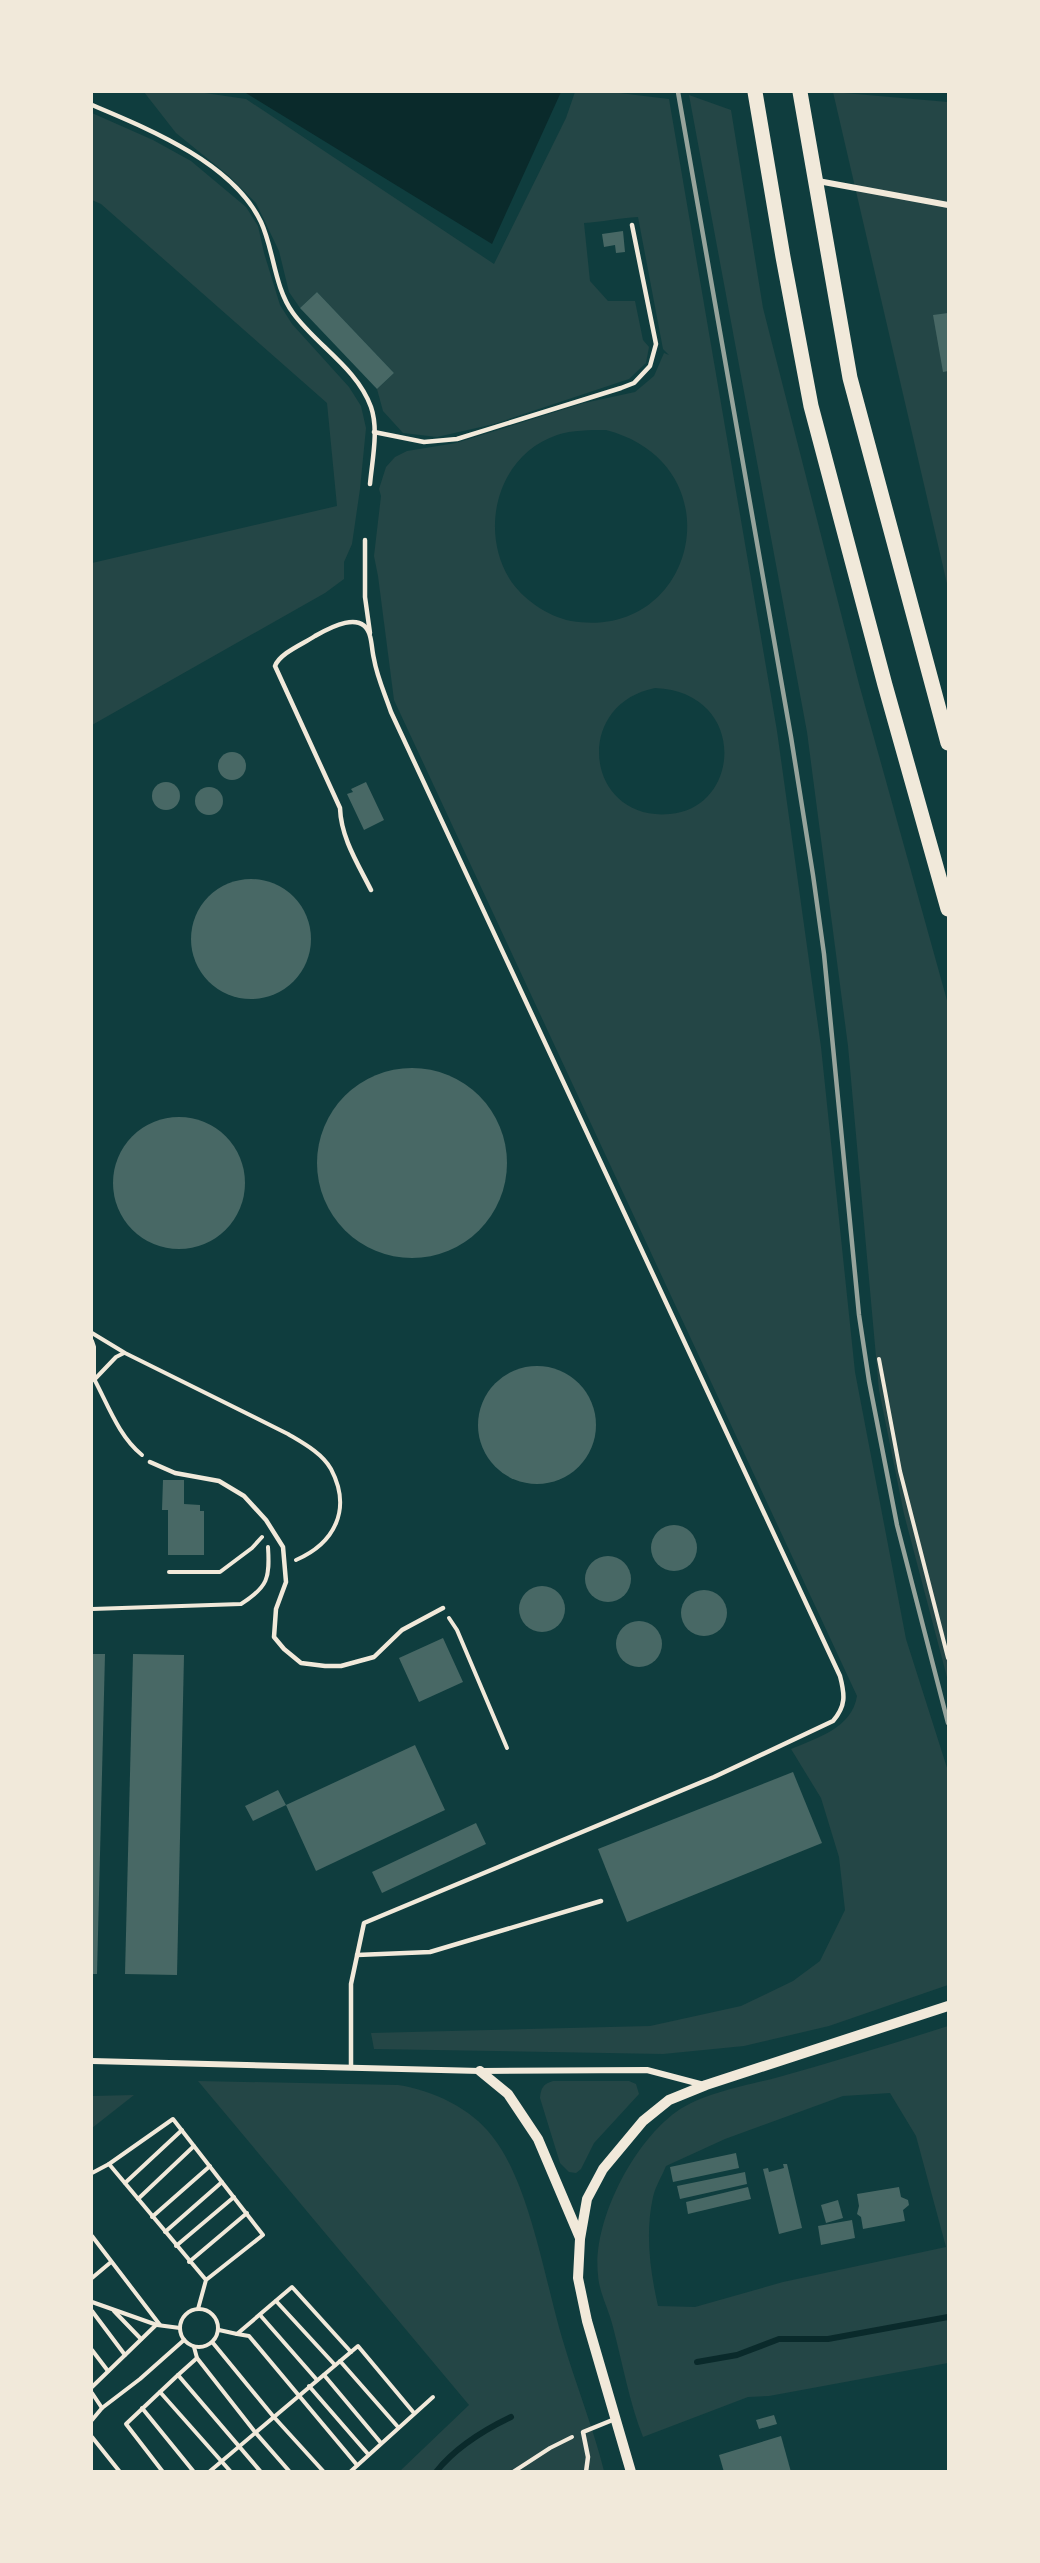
<svg xmlns="http://www.w3.org/2000/svg" width="1040" height="2563" font-family="'Sofia Sans Condensed',sans-serif">
	<rect width="100%" height="100%" fill="#0f3d3e"/>
	<g fill="#244646" fill-rule="evenodd">
		<path d="M144 92H198L246 99 494 264 566 118 575 92H611L669 99 777 731 821 1047 855 1372 906 1639 948 1771V1985L829 2026 744 2046 663 2054 374 2049 371 2033 650 2026 741 2006 793 1981 820 1961 845 1910 839 1857 821 1798 791 1749C817 1738 852 1728 857 1696L394 700 378 576 374 556 381 496 379 489 386 467 395 457 407 451 456 443 584 403 635 392 654 376 664 353 669 355 663 349 638 217C619 218 602 222 584 223L590 281 608 301H635L643 340 649 347 646 363 629 379 494 424 437 437 403 433 383 411 377 389 394 373 317 292 300 308 289 292 279 251 256 203 229 176 176 133ZM606 430C737 464 698 642 571 621 547 616 522 599 509 578 479 528 498 455 557 435 573 430 589 430 606 430ZM655 688C748 692 742 808 670 814 586 822 571 705 655 688Z"/>
		<path d="M833 92 948 102V588Z"/>
		<path d="M689 95 731 110 763 308 859 684 948 1004V1681L904 1514 879 1390 848 1046 807 732Z"/>
		<path d="M92 113 153 140 191 161 246 207 258 226 264 253 280 305 292 324 349 387 361 406 366 428 360 489 352 544 344 562V579L325 593 92 725V563L337 506 327 403 101 204 92 200Z"/>
		<path d="M948 2026V2363L769 2396 748 2397 643 2437C629 2401 623 2365 613 2327 609 2310 599 2292 598 2275 592 2222 633 2143 676 2112 705 2092 746 2086 779 2077 836 2061 892 2044 948 2026ZM890 2093 916 2136 946 2247 783 2282 695 2307 658 2306C650 2271 645 2233 653 2197 655 2187 662 2176 666 2166L725 2139 843 2096Z"/>
		<path d="M198 2081 398 2085C432 2090 471 2108 492 2136 530 2183 545 2282 563 2341 576 2385 593 2427 604 2471H400L469 2405Z"/>
		<path d="M553 2081H629L636 2084 639 2094 594 2143 581 2169 576 2173 569 2172 560 2163 540 2098C541 2088 543 2084 553 2081Z"/>
		<path d="M134 2095 92 2128V2096Z"/>
	</g>
	<path fill="#0a2a2b" d="M233 92H561L492 244 246 93Z"/>
	<g fill="none" stroke-linecap="round" stroke-linejoin="round">
		<g stroke="#0a2a2b" stroke-width="6">
			<path d="M697 2362 737 2355 779 2339H828L948 2317"/>
			<path d="M436 2472C455 2448 484 2430 511 2417"/>
		</g>
	</g>
	<g fill="#486865">
		<path d="M623 231 625 252 616 253 615 245 604 247 602 234Z"/>
		<path d="M317 292 394 373 377 389 300 308Z"/>
		<path d="M948 313V371L943 372 933 315Z"/>
		<circle cx="232" cy="766" r="14"/>
		<circle cx="166" cy="796" r="14"/>
		<path d="M366 782 384 820 364 830 347 794 353 792 351 789Z"/>
		<circle cx="209" cy="801" r="14"/>
		<circle cx="251" cy="939" r="60"/>
		<circle cx="412" cy="1163" r="95"/>
		<circle cx="179" cy="1183" r="66"/>
		<circle cx="537" cy="1425" r="59"/>
		<path d="M163 1480H184V1504L200 1505V1511H204V1555H168V1510H162Z"/>
		<circle cx="674" cy="1548" r="23"/>
		<circle cx="608" cy="1579" r="23"/>
		<circle cx="542" cy="1609" r="23"/>
		<circle cx="704" cy="1613" r="23"/>
		<circle cx="639" cy="1644" r="23"/>
		<path d="M443 1638 463 1682 419 1702 399 1658Z"/>
		<path d="M92 1654H105L97 1974H92Z"/>
		<path d="M133 1654 184 1655 177 1975 125 1974Z"/>
		<path d="M415 1745 445 1810 316 1871 286 1805Z"/>
		<path d="M793 1772 822 1843 627 1922 598 1849Z"/>
		<path d="M278 1790 286 1805 253 1821 245 1806Z"/>
		<path d="M476 1823 486 1844 382 1893 372 1872Z"/>
		<path d="M736 2153 739 2168 673 2182 670 2167Z"/>
		<path d="M783 2164H787L802 2228 779 2234 763 2169 768 2168 769 2172 784 2168Z"/>
		<path d="M745 2172 747 2184 680 2199 677 2186Z"/>
		<path d="M748 2187 751 2199 688 2214 686 2202Z"/>
		<path d="M899 2187 901 2197 908 2200 909 2205 903 2210 905 2221 863 2229 861 2217 857 2214 859 2206 857 2194Z"/>
		<path d="M838 2200 843 2218 826 2223 821 2205Z"/>
		<path d="M852 2220 855 2238 821 2245 818 2226Z"/>
		<path d="M774 2415 777 2424 759 2429 756 2420Z"/>
		<path d="M781 2436 791 2472H724L719 2455Z"/>
	</g>
	<g fill="none" stroke-linecap="round" stroke-linejoin="round">
		<g stroke="#f1e9da" stroke-width="4">
			<path d="M92 1333 125 1353 288 1434C303 1443 322 1453 331 1469 352 1509 335 1543 296 1560"/>
			<path d="M92 1341 94 1347V1380L116 1357 124 1353"/>
			<path d="M879 1359 900 1471 948 1658"/>
			<path d="M92 1375C107 1402 118 1436 142 1455"/>
			<path d="M169 1572H220L252 1548 262 1537"/>
			<path d="M92 1609 241 1604C268 1587 270 1578 268 1547"/>
			<path d="M449 1618 457 1630 507 1748"/>
			<path d="M92 2173 109 2164"/>
			<path d="M125 2183 182 2130"/>
			<path d="M138 2199 194 2146"/>
			<path d="M152 2217 210 2166"/>
			<path d="M165 2232 222 2182"/>
			<path d="M92 2236 160 2325"/>
			<path d="M176 2246 234 2197"/>
			<path d="M189 2262 247 2213"/>
			<path d="M92 2278 111 2262"/>
			<path d="M276 2301 335 2365"/>
			<path d="M92 2302 157 2325 180 2328"/>
			<circle cx="199" cy="2328" r="19"/>
			<path d="M198 2309 206 2280 263 2235 173 2119 109 2164 206 2280"/>
			<path d="M92 2311 125 2355"/>
			<path d="M114 2311 141 2339"/>
			<path d="M260 2315 317 2380"/>
			<path d="M219 2330 237 2334 292 2287 351 2352"/>
			<path d="M237 2334 249 2336 357 2465"/>
			<path d="M213 2343 273 2416 324 2472"/>
			<path d="M194 2347 197 2358 255 2432 290 2472"/>
			<path d="M92 2350 108 2371"/>
			<path d="M197 2358 178 2375 261 2472"/>
			<path d="M340 2361 398 2427"/>
			<path d="M324 2375 381 2443"/>
			<path d="M309 2386 368 2454"/>
			<path d="M92 2387 156 2325"/>
			<path d="M160 2392 231 2472"/>
			<path d="M92 2393 102 2408"/>
			<path d="M142 2408 194 2472"/>
			<path d="M92 2420 102 2408 140 2379 184 2340"/>
			<path d="M92 2437 120 2472"/>
			<path d="M163 2472 126 2424 178 2375"/>
			<path d="M209 2472 358 2346 414 2413"/>
			<path d="M350 2472 433 2397"/>
			<path d="M513 2472 550 2448 572 2437"/>
		</g>
		<g stroke="#f1e9da" stroke-width="4.5">
			<path d="M92 105C149 129 233 163 261 222 274 250 274 287 293 313 316 345 357 368 371 407 379 430 372 461 370 484"/>
			<path d="M374 432 424 442 457 439 621 388 634 383 650 366 656 344 632 225"/>
			<path d="M365 540V597L370 633"/>
			<path d="M150 1462 175 1473 219 1481 244 1496 266 1520 283 1547 286 1582 276 1609 274 1637 284 1649 301 1663 325 1666H341L374 1657 402 1630 443 1608"/>
			<path d="M357 1955 430 1952 601 1901"/>
			<path d="M351 2068V1984L364 1923 714 1777 833 1721C846 1706 845 1695 840 1676L391 712C385 694 377 677 374 659 372 651 372 643 370 636 363 609 329 628 315 636 303 644 280 653 275 666L340 808C341 838 358 864 371 890"/>
			<path d="M586 2472 588 2457 583 2432 615 2419"/>
		</g>
		<g stroke="#f1e9da" stroke-width="6">
			<path d="M818 181 948 205"/>
			<path d="M92 2061 480 2071 647 2070 704 2085"/>
		</g>
		<g stroke="#f1e9da" stroke-width="10">
			<path d="M480 2071 508 2094 538 2139 580 2238"/>
			<path d="M631 2472 587 2321 578 2278 580 2239 587 2199 603 2169 643 2121 669 2100 706 2085 948 2006"/>
		</g>
		<g stroke="#f1e9da" stroke-width="15">
			<path d="M755 92 783 257 811 406 885 685 948 909"/>
			<path d="M800 92 850 378 948 743"/>
		</g>
		<path stroke="#97a49c" stroke-width="4.5" d="M678 92 791 737 813 875 824 954 859 1315 869 1381 897 1525 948 1723"/>
	</g>
	<rect width="1040" height="2563" fill="none" stroke="#f1e9da" stroke-width="186"/>
</svg>
